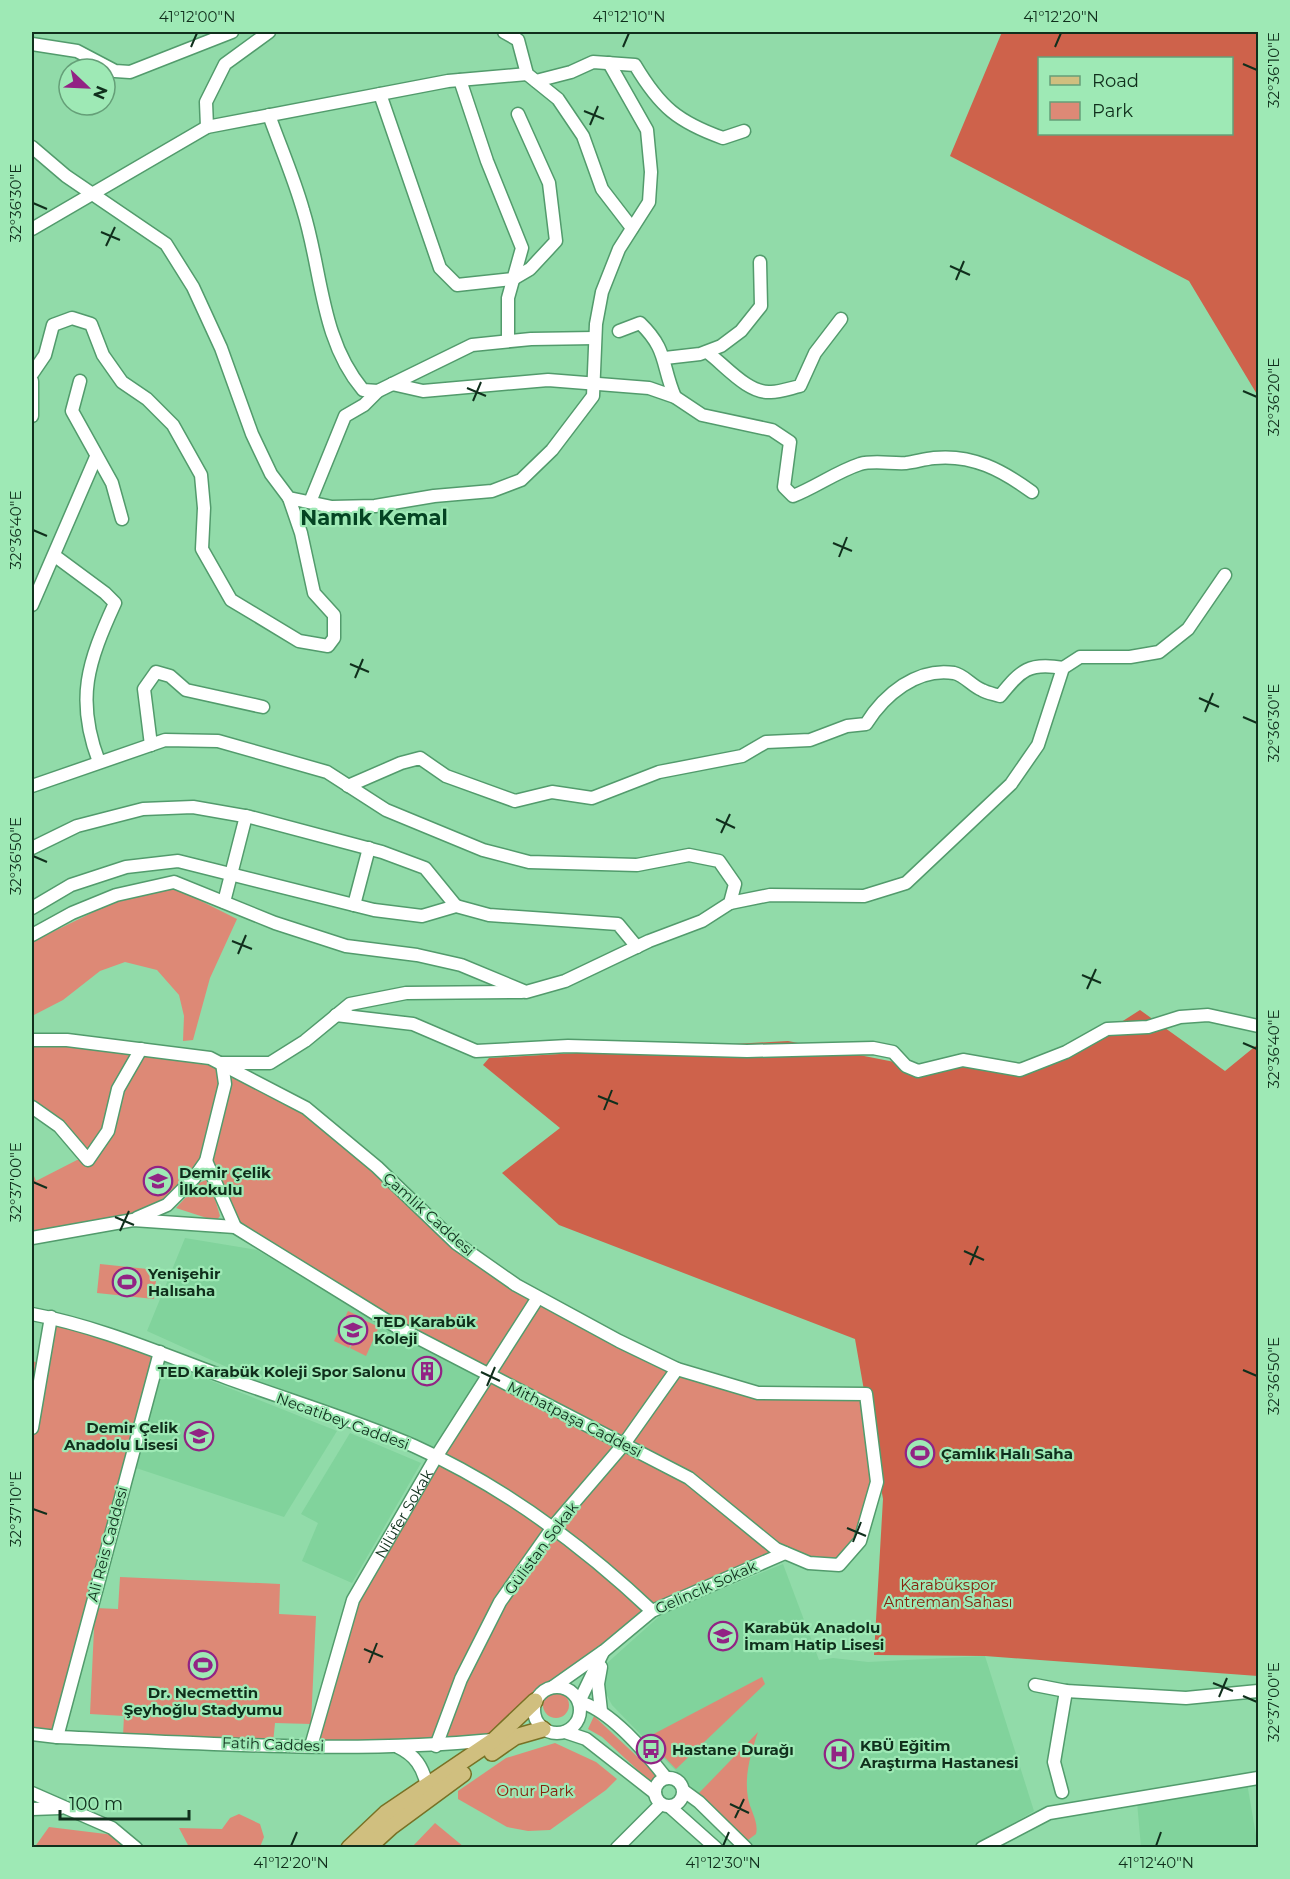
<svg xmlns="http://www.w3.org/2000/svg" width="1290" height="1879" font-family="Montserrat,sans-serif">
	<rect width="100%" height="100%" fill="#91dba9"/>
	<g fill="#81d39c">
		<path d="M185 1238 257 1250 318 1286 489 1374 436 1457 357 1426 147 1331Z"/>
		<path d="M164 1362 337 1431 284 1517 133 1467Z"/>
		<path d="M350 1433 421 1463 352 1583 302 1561 318 1523 301 1514Z"/>
		<path d="M783 1564 819 1660 833 1658 868 1662 985 1656 1034 1811 972 1847 941 1845 937 1848 750 1847 612 1705 603 1688V1671L606 1664 663 1613Z"/>
		<path d="M1247 1783 1258 1847H1141L1137 1802Z"/>
	</g>
	<g fill="#dd8976">
		<path d="M162 888 179 890 237 919 210 978 193 1040 183 1041 184 1016 179 995 157 970 125 962 100 971 63 1000 32 1016V942L116 901Z"/>
		<path d="M32 1040 210 1058 306 1108 456 1243 516 1285 677 1369 758 1393 866 1394 877 1482 860 1541 839 1565 785 1553 652 1611 539 1694 494 1740 311 1746 353 1600 488 1374 235 1227 206 1161 167 1205 133 1220 32 1238V1171L36 1181 77 1160H87L32 1107Z"/>
		<path d="M206 1180 210 1182 220 1216 216 1221 176 1208 199 1183Z"/>
		<path d="M100 1264 157 1270 154 1299 97 1293Z"/>
		<path d="M348 1311 363 1318 349 1348 334 1341Z"/>
		<path d="M51 1317 160 1352 57 1737 32 1734V1361L42 1364Z"/>
		<path d="M364 1320 379 1327 366 1356 350 1348Z"/>
		<path d="M120 1577 280 1584 279 1614 316 1616 311 1724 275 1723 273 1743 123 1736 124 1716 90 1714 95 1608 118 1609Z"/>
		<path d="M762 1677 765 1684 676 1769 646 1738Z"/>
		<circle cx="556" cy="1705" r="13"/>
		<path d="M594 1716 659 1777 653 1784 602 1737 588 1729Z"/>
		<path d="M758 1732C751 1753 744 1775 748 1798 750 1810 759 1822 756 1834L748 1840 699 1793Z"/>
		<path d="M555 1743 596 1762 617 1779 606 1790 550 1830 528 1831 507 1827 458 1799V1791L506 1758Z"/>
		<path d="M239 1814 260 1824 264 1837 260 1847H189L179 1828 222 1829 230 1818Z"/>
		<path d="M435 1823 464 1847H412Z"/>
		<path d="M49 1827 114 1835 127 1848H34Z"/>
	</g>
	<g fill="#ce624b" fill-rule="evenodd">
		<path d="M1002 32H1258V396L1189 281 950 156ZM1040 58H1232V134H1040Z"/>
		<path d="M1140 1010 1225 1071 1258 1044V1676L985 1656 874 1655 883 1499 855 1339 559 1225 502 1173 560 1128 483 1065 489 1058 788 1041 930 1069 974 1062 1019 1063 1068 1056Z"/>
	</g>
	<g fill="none" stroke-linecap="round" stroke-linejoin="round">
		<g stroke="#529b6c" stroke-width="15">
			<g id="minor">
				<path d="M504 32 518 40 527 74 558 99 583 136 602 189 632 228"/>
				<path d="M32 44 77 51 115 71 130 72 232 32"/>
				<path d="M460 80 487 161 522 248 508 298V341"/>
				<path d="M536 81 571 72 593 62 635 65C660 107 678 122 723 138L744 131"/>
				<path d="M380 94 440 268 457 285 513 279 530 269 556 241 549 183 518 114"/>
				<path d="M269 115C280 146 294 178 303 210 322 270 320 339 363 390L378 391 472 345 531 339 595 338"/>
				<path d="M207 127 206 102 225 64 269 32"/>
				<path d="M32 147 66 176 166 244 193 287 221 348 252 434 271 474 289 498 332 507 375 506 434 496 492 491 521 480 552 450 593 396 596 324 602 292 619 249 649 202 651 172 647 130 609 63"/>
				<path d="M32 229 207 127 448 81 527 74"/>
				<path d="M619 331 640 323C668 350 661 364 675 397"/>
				<path d="M707 352C725 365 748 394 771 392 780 392 791 388 800 386L815 353 841 319"/>
				<path d="M665 358 700 354 721 346 741 331 761 306 760 262"/>
				<path d="M32 374 45 355 53 325 72 318 91 324 103 355 122 382 147 399 173 425 201 475 204 508 202 549 231 600 299 641 328 646 334 638V615L314 593 301 533 289 498"/>
				<path d="M32 381V416"/>
				<path d="M80 381 72 411 112 483 122 519"/>
				<path d="M392 384 423 391 548 380 649 388 675 397 702 415 772 430 790 442 784 487 793 496C816 487 836 472 860 464 874 460 892 464 906 463 915 462 924 459 934 458 972 454 1002 470 1032 492"/>
				<path d="M310 502 345 416 364 405 378 391"/>
				<path d="M55 556 105 593 115 603C88 662 75 699 99 762"/>
				<path d="M32 605 96 457"/>
				<path d="M151 745 144 689 156 672 170 676 186 690 263 707"/>
				<path d="M32 786 165 740 218 741 327 772 386 810 483 850 529 862 637 865 689 855 719 861 735 884 730 903 702 921 649 941 565 981 526 992 461 965 417 955 346 946 275 923 174 882 116 895 72 913 32 935"/>
				<path d="M348 786 401 763 420 758 446 776 515 801 552 792 592 798 659 772 742 756 766 742 810 740 847 726 866 724C884 695 917 667 954 673 964 675 972 686 982 690 987 693 994 694 1000 696 1021 670 1029 662 1063 668"/>
				<path d="M32 848 77 826 143 809 193 807 250 817 382 852 425 868 456 906"/>
				<path d="M224 902 246 816"/>
				<path d="M730 903 770 895 864 896 906 883 1011 784 1038 745 1063 668 1080 657H1130L1159 652 1188 629 1225 575"/>
				<path d="M354 905 369 848"/>
				<path d="M32 908 71 885 126 867 178 861 374 910 422 916 456 906 489 915 618 924 637 947"/>
				<path d="M336 1015 413 1024 476 1051 568 1046 747 1051 873 1048 893 1052 906 1066 918 1071 963 1060 1020 1070 1066 1052 1107 1029 1148 1027 1180 1017 1208 1015 1258 1026"/>
				<path d="M32 1040H67L210 1058 306 1108 377 1167 456 1243 516 1285 619 1341 677 1369 758 1393 866 1394 877 1482 860 1541 839 1565 809 1563 776 1549 689 1478 397 1327 235 1227 133 1220 32 1238"/>
				<path d="M32 1107 59 1126 88 1160 108 1131 118 1089 141 1049"/>
				<path d="M206 1161 235 1227"/>
				<path d="M137 1218 167 1205 194 1178 206 1161 225 1084 222 1063H270L305 1041 350 1004 406 993 522 992"/>
				<path d="M32 1314C101 1327 164 1355 230 1379 291 1401 354 1420 414 1446 503 1486 581 1544 652 1611"/>
				<path d="M32 1428 51 1317"/>
				<path d="M603 1652 579 1702C610 1709 647 1754 666 1778"/>
				<path d="M601 1667 598 1684 601 1711"/>
				<path d="M1035 1685 1066 1691 1186 1698 1258 1691"/>
				<circle cx="557" cy="1710" r="23"/>
				<path d="M553 1687 604 1651 652 1611 785 1553"/>
				<path d="M565 1732 586 1739 655 1793"/>
				<path d="M32 1734 57 1737C202 1743 348 1754 493 1740"/>
				<path d="M57 1737 160 1352"/>
				<path id="s1" d="M311 1746 353 1600 436 1457 537 1299"/>
				<path d="M436 1746 461 1679 500 1602 553 1527 624 1444 677 1369"/>
				<path d="M398 1747C415 1755 423 1767 427 1786"/>
				<circle cx="669" cy="1792" r="14"/>
				<path d="M684 1791 699 1802 746 1848"/>
				<path d="M1062 1792 1054 1762 1066 1691"/>
				<path d="M32 1793 112 1828 136 1848"/>
				<path d="M670 1807 716 1848"/>
				<path d="M32 1809 60 1808"/>
				<path d="M617 1848 661 1804"/>
				<path d="M982 1848 1049 1813 1258 1778"/>
			</g>
		</g>
		<g stroke="#787125" stroke-width="18">
			<g id="major">
				<path d="M492 1753 515 1737 543 1729"/>
				<path d="M349 1848 386 1813 494 1740 535 1701"/>
				<path d="M368 1848 391 1827 463 1774"/>
			</g>
		</g>
		<use href="#minor" stroke="#fff" stroke-width="12"/>
		<use href="#major" stroke="#d0bf7f" stroke-width="15"/>
	</g>
	<path fill="none" stroke="#102f1c" stroke-width="2" d="M191 47 197 33M623 47 629 33M1055 47 1061 33M1243 64 1257 70M584 111 604 119M590 125 598 106M33 203 47 209M101 232 120 240M106 246 115 227M950 266 970 275M956 280 964 261M467 388 486 396M1243 391 1257 397M473 401 481 382M33 530 47 536M833 543 852 551M839 557 847 537M350 664 369 672M355 678 363 659M1199 698 1219 707M1205 712 1213 693M1243 717 1257 723M716 819 735 828M721 833 730 814M33 856 47 862M232 941 252 949M238 954 246 935M1082 975 1101 983M1087 989 1096 969M1243 1043 1257 1049M598 1096 618 1104M604 1110 612 1090M33 1182 47 1188M115 1217 134 1225M120 1231 129 1211M964 1251 984 1260M970 1265 978 1246M1243 1370 1257 1376M481 1372 500 1381M487 1386 495 1367M33 1509 47 1514M847 1528 866 1536M853 1542 861 1522M364 1649 383 1657M369 1663 377 1643M1213 1683 1233 1691M1243 1696 1257 1702M1219 1697 1227 1678M730 1804 749 1813M735 1818 744 1799M291 1846 297 1832M723 1846 729 1832M1156 1846 1161 1832"/>
	<defs>
		<g id="school-ring" transform="scale(1.5)"><circle r="9.5" fill="#9ee9b5" stroke="#922384" stroke-width="1.5"/><path d="M0-5L7-2L0 1L-7-2ZM-4 1L0 2.5L4 1V4Q0 6-4 4Z" fill="#922384"/></g>
		<g id="stadium-ring" transform="scale(1.5)"><circle r="9.5" fill="#9ee9b5" stroke="#922384" stroke-width="1.5"/><path d="M0-5a6.5 5 0 1 0 0 10a6.5 5 0 1 0 0-10ZM-3.5-1.8h7v3.6h-7Z" fill="#922384"/></g>
		<g id="building-ring" transform="scale(1.5)"><circle r="9.5" fill="#9ee9b5" stroke="#922384" stroke-width="1.5"/><path d="M-4-6H4V6H1V3H-1V6H-4ZM-2.5-4.3h1.7v1.8h-1.7ZM.8-4.3h1.7v1.8H.8ZM-2.5-1h1.7V.8h-1.7ZM.8-1h1.7V.8H.8Z" fill="#922384"/></g>
		<g id="bus-ring" transform="scale(1.5)"><circle r="9.5" fill="#9ee9b5" stroke="#922384" stroke-width="1.5"/><path d="M-5-6H5V4H4V6H2V4H-2V6H-4V4H-5ZM-3.5-4V0h7V-4ZM-3.5 1.2v1.5H-2V1.2ZM2 1.2v1.5H3.5V1.2Z" fill="#922384"/></g>
		<g id="hospital-ring" transform="scale(1.5)"><circle r="9.5" fill="#9ee9b5" stroke="#922384" stroke-width="1.5"/><path d="M-5-5h3v3.5h4V-5h3V5h-3V1.5h-4V5h-3Z" fill="#922384"/></g>
	</defs>
	<g fill-rule="evenodd">
		<use href="#school-ring" x="158" y="1181"/>
		<use href="#stadium-ring" x="127" y="1282"/>
		<use href="#school-ring" x="353" y="1330"/>
		<use href="#building-ring" x="427" y="1371"/>
		<use href="#school-ring" x="199" y="1436"/>
		<use href="#stadium-ring" x="920" y="1453"/>
		<use href="#school-ring" x="723" y="1636"/>
		<use href="#stadium-ring" x="203" y="1665"/>
		<use href="#bus-ring" x="651" y="1749"/>
		<use href="#hospital-ring" x="839" y="1754"/>
	</g>
	<g text-anchor="middle" dominant-baseline="central" stroke-width="4.5" stroke-linejoin="round" paint-order="stroke">
		<g font-size="15" font-weight="bold" fill="#102f1c" stroke="#9ee9b5" text-anchor="start">
			<text x="179" y="1172">Demir Çelik<tspan x="179" dy="17">İlkokulu</tspan></text>
			<text x="148" y="1273">Yenişehir<tspan x="148" dy="17">Halısaha</tspan></text>
			<text x="374" y="1321">TED Karabük<tspan x="374" dy="17">Koleji</tspan></text>
			<text x="406" y="1371" text-anchor="end">TED Karabük Koleji Spor Salonu</text>
			<text x="178" y="1427" text-anchor="end">Demir Çelik<tspan x="178" dy="17">Anadolu Lisesi</tspan></text>
			<text x="941" y="1453">Çamlık Halı Saha</text>
			<text x="744" y="1627">Karabük Anadolu<tspan x="744" dy="17">İmam Hatip Lisesi</tspan></text>
			<text x="203" y="1692" text-anchor="middle">Dr. Necmettin<tspan x="203" dy="17">Şeyhoğlu Stadyumu</tspan></text>
			<text x="860" y="1745">KBÜ Eğitim<tspan x="860" dy="17">Araştırma Hastanesi</tspan></text>
			<text x="672" y="1749">Hastane Durağı</text>
		</g>
		<g font-size="15" fill="#102f1c" stroke="#9ee9b5">
			<text transform="translate(429 1214) rotate(42)">Çamlık Caddesi</text>
			<text transform="translate(575 1419) rotate(27)">Mithatpaşa Caddesi</text>
			<text transform="translate(343 1421) rotate(20)">Necatibey Caddesi</text>
			<text stroke="none"><textPath href="#s1" startOffset="252">Nilüfer Sokak</textPath></text>
			<text transform="translate(107 1544) rotate(-75)">Ali Reis Caddesi</text>
			<text transform="translate(541 1548) rotate(-53)">Gülistan Sokak</text>
			<text transform="translate(706 1587) rotate(-24)">Gelincik Sokak</text>
			<text transform="translate(273 1744) rotate(2)">Fatih Caddesi</text>
		</g>
		<g font-size="15" fill="#85220c" stroke="#9ee9b5">
			<text x="948" y="1584">Karabükspor<tspan x="948" dy="17">Antreman Sahası</tspan></text>
			<text x="535" y="1790">Onur Park</text>
		</g>
		<g font-size="21" font-weight="bold" fill="#054423" stroke="#9ee9b5">
			<text x="374" y="517">Namık Kemal</text>
		</g>
	</g>
	<rect width="1290" height="1879" fill="none" stroke="#9ee9b5" stroke-width="66"/>
	<rect x="1038" y="57" width="195" height="78" fill="#9ee9b5" stroke="#659f78" stroke-width="1.5"/>
	<rect x="1050" y="76" width="30" height="9" fill="#d0bf7f" stroke="#659f78" stroke-width="1.5"/>
	<text x="1092" y="87" font-size="18" fill="#102f1c">Road</text>
	<rect x="1050" y="102" width="30" height="18" fill="#dd8976" stroke="#659f78" stroke-width="1.5"/>
	<text x="1092" y="117" font-size="18" fill="#102f1c">Park</text>
	<g transform="translate(87 87) rotate(113)"><circle r="28" fill="#9ee9b5" stroke="#659f78" stroke-width="1.5"/>
	<path d="M0-4.5L10 22L0 15L-10 22Z" fill="#922384"/>
	<text y="-9" font-size="16" font-weight="bold" text-anchor="middle" fill="#102f1c">N</text>
	</g>
	<path d="M60 1810v9h129v-9" fill="none" stroke="#102f1c" stroke-width="3"/>
	<text x="69" y="1810" font-size="18" fill="#102f1c" stroke="#9ee9b5" stroke-width="4.5" paint-order="stroke">100 m</text>
	<rect x="33" y="33" width="1224" height="1813" fill="none" stroke="#102f1c" stroke-width="2"/>
	<g font-size="15" text-anchor="middle" fill="#102f1c">
		<text x="197" y="22">41°12'00"N</text>
		<text x="629" y="22">41°12'10"N</text>
		<text x="1061" y="22">41°12'20"N</text>
		<text transform="translate(1274 70) rotate(-90)" y="5">32°36'10"E</text>
		<text transform="translate(16 203) rotate(-90)" y="5">32°36'30"E</text>
		<text transform="translate(1274 397) rotate(-90)" y="5">32°36'20"E</text>
		<text transform="translate(16 530) rotate(-90)" y="5">32°36'40"E</text>
		<text transform="translate(1274 723) rotate(-90)" y="5">32°36'30"E</text>
		<text transform="translate(16 856) rotate(-90)" y="5">32°36'50"E</text>
		<text transform="translate(1274 1049) rotate(-90)" y="5">32°36'40"E</text>
		<text transform="translate(16 1182) rotate(-90)" y="5">32°37'00"E</text>
		<text transform="translate(1274 1376) rotate(-90)" y="5">32°36'50"E</text>
		<text transform="translate(16 1509) rotate(-90)" y="5">32°37'10"E</text>
		<text transform="translate(1274 1702) rotate(-90)" y="5">32°37'00"E</text>
		<text x="291" y="1868">41°12'20"N</text>
		<text x="723" y="1868">41°12'30"N</text>
		<text x="1156" y="1868">41°12'40"N</text>
	</g>
</svg>
